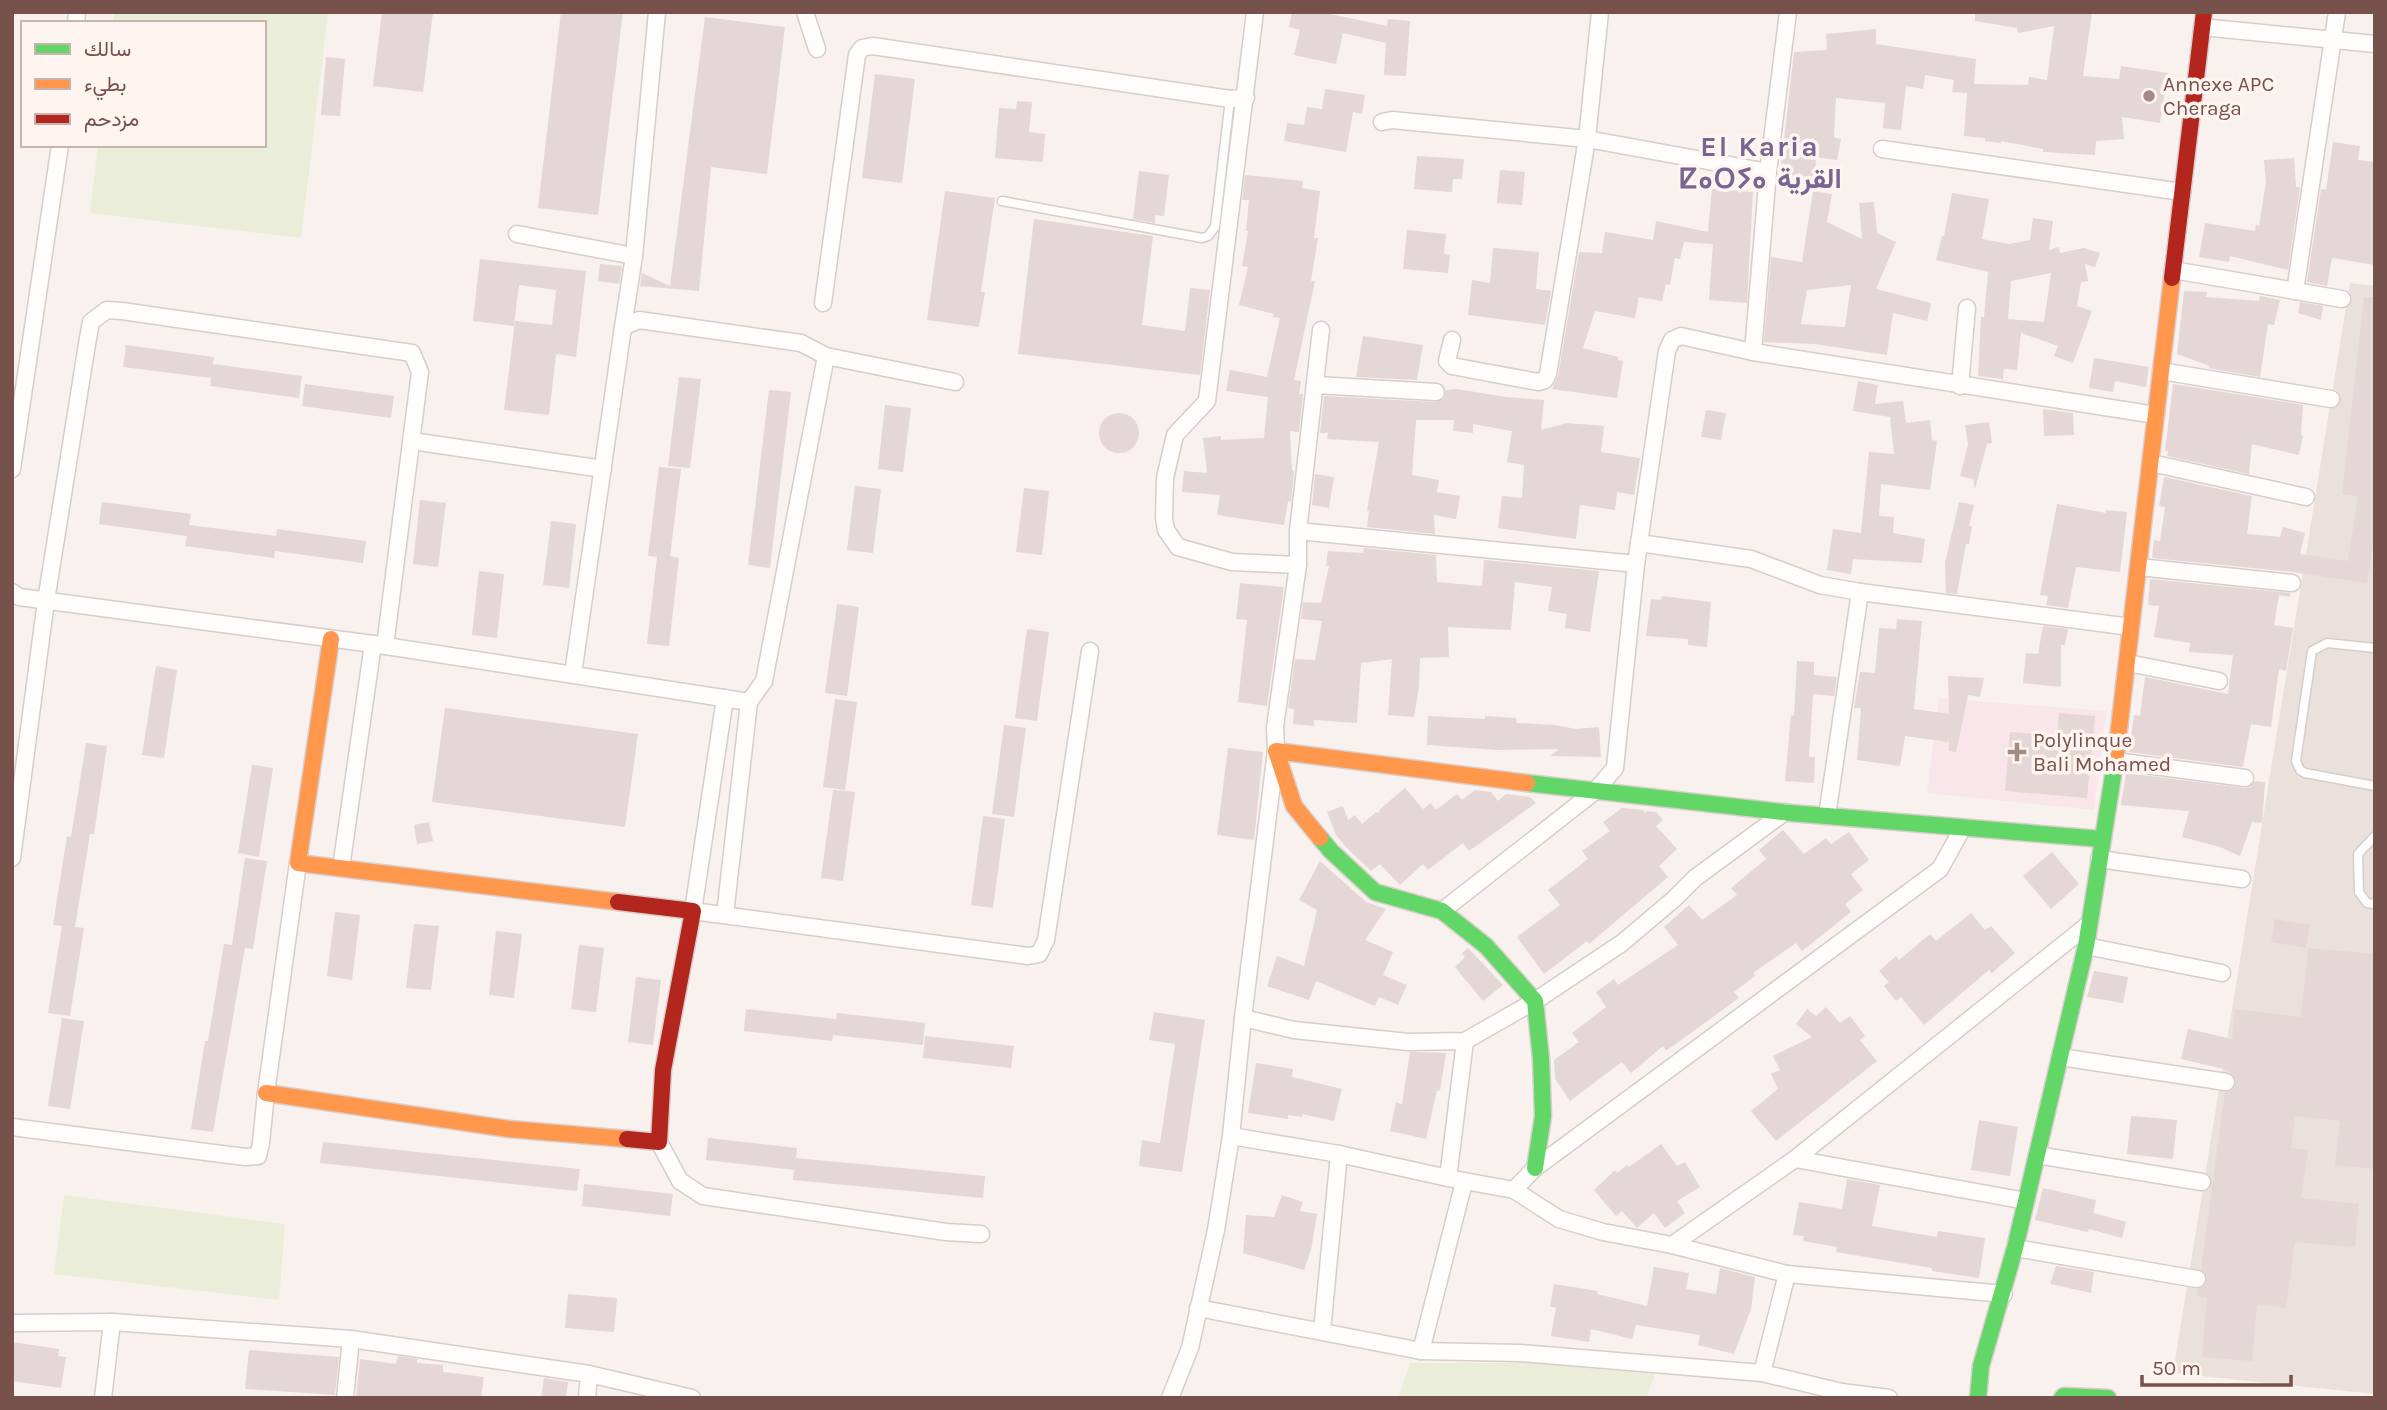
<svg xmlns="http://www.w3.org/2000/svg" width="2387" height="1410" font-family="Karla,Vazirmatn,'Noto Sans Tifinagh',sans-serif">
	<rect width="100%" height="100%" fill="#f8f1ed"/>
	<path fill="#eae0dc" d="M2350 283 2375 286V1394L2173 1373Z"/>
	<path fill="#f9e6ea" d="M1939 698 2106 711 2094 810 1927 793Z"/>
	<g fill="#eaedd8">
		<path d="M114 12H328L301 238 90 213 98 145H264V23H113Z"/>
		<path d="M64 1195 285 1224 279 1300 54 1274Z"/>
		<path d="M1410 1363H1532L1655 1374 1646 1398H1398Z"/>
	</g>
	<g fill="#e5d7d5" fill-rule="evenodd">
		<path d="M382 12H433L423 92 373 86Z"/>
		<path d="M561 12H623L598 215 538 208Z"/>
		<path d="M1292 12H1321L1387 26 1388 19 1410 21 1406 76 1384 75 1386 43 1343 33 1336 64 1294 55 1300 30 1289 27Z"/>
		<path d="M1975 12H2092L2083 76 2119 79 2121 66 2168 73 2160 123 2122 117 2124 139 2096 141 2095 155 2043 152V149L2001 141V143L1985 141V138L1964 136 1967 93 1952 92 1954 80 1925 75 1923 89 1906 86 1901 130 1883 128 1885 103 1836 98 1834 137 1841 139 1837 160 1816 157 1815 177 1780 175 1794 52 1827 50 1826 34 1876 29V44L1976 59 1974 84 2028 85 2029 77 2047 80 2054 26 2018 33 2017 28 1975 21Z"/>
		<path d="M705 17 785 27 767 174 711 167 699 291 640 286 642 273 670 286Z"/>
		<path d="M326 57 345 59 340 116 321 115Z"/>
		<path d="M875 74 915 79 902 183 862 178Z"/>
		<path d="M1325 89 1365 95 1362 114 1353 112 1346 152 1284 141 1287 123 1304 125 1307 107 1322 109Z"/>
		<path d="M1017 101 1032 102 1029 132 1045 134 1043 162 995 158 999 108 1016 109Z"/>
		<path d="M2333 142 2360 146 2358 160 2375 162V265L2332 258 2327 286 2307 282 2321 189 2326 190Z"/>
		<path d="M1417 156 1464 159 1462 179H1453L1452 192 1414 189Z"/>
		<path d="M2294 158 2296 187H2300L2288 270 2230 256 2229 262 2199 257 2205 223 2255 231 2256 225 2259 226 2266 182 2264 160Z"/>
		<path d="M1500 170 1525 172 1522 205 1497 203Z"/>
		<path d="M1139 171 1169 175 1164 216 1155 215V223L1133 219Z"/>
		<path d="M1245 175 1303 181 1302 188 1320 191 1314 238H1318L1311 281H1315L1294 380 1301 381 1299 394H1303L1299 432 1290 431 1292 470 1294 471 1291 502 1288 501 1284 525 1217 515 1220 495 1182 492 1184 471 1207 473 1203 438 1221 436V440L1264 438 1268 397 1226 391 1230 370 1267 377 1280 318 1273 317 1274 314 1239 305 1248 267 1242 266 1248 231H1246L1249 200H1242Z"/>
		<path d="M1712 189 1753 192 1747 303 1709 300 1713 244 1684 242 1680 259 1675 258 1670 285 1666 284 1662 301 1639 297 1635 318 1595 311 1583 348 1618 357V360L1623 361 1617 398 1552 389 1558 376 1579 252 1602 253 1605 232 1653 240 1656 221 1708 232Z"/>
		<path d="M945 191 995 198 981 292H985L979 327 927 320Z"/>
		<path d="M1813 191 1832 194 1827 222 1862 239 1859 203 1874 202 1877 233 1896 242 1876 289 1931 303 1927 321 1893 313 1887 355 1815 344 1764 342 1771 257 1802 262ZM1851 285 1845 327 1801 324 1807 290Z"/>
		<path d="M1952 193 1989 199 1982 239 2009 244 2030 240 2033 218 2053 221 2049 250 2059 247 2060 253 2084 248 2100 253 2095 267 2085 264 2088 281 2081 282 2077 306 2092 311 2073 363 2054 356 2058 346 2021 333 2017 370 2004 369 2003 379 1978 376 1981 317H1984L1988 272 1936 260 1942 236H1944ZM2051 273 2044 322 2008 319 2011 281Z"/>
		<path d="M1034 219 1153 236 1142 325 1185 331 1190 288 1210 290 1200 375 1018 354Z"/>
		<path d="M1407 230 1446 234 1444 254 1450 255 1448 273 1403 269Z"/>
		<path d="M1493 248 1539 252 1536 289 1551 291 1545 325 1468 315 1472 280 1490 283Z"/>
		<path d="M480 259 586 271 576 357 556 354 549 415 504 410 515 321 552 325 556 290 519 285 514 326 473 321Z"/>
		<path d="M600 264 622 266 619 284 598 281Z"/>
		<path d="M2184 291 2207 292 2206 297 2259 301 2260 296 2280 300 2274 325 2268 324 2260 377 2209 368 2210 366 2177 354Z"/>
		<path d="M2364 297H2375V528L2367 583 2293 572 2152 558 2154 540 2160 541 2165 507 2159 506 2164 477 2252 496 2247 534 2280 537 2283 527 2305 533 2300 554 2348 561 2358 496 2342 494Z"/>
		<path d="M2300 302 2323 306 2321 320 2298 313Z"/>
		<path d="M1363 336 1423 345 1417 380 1356 377Z"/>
		<path d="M126 345 214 357 213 364 302 376 299 398 210 386 212 373 211 378 123 367Z"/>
		<path d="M2094 358 2149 367 2146 387 2115 381 2113 392 2089 388Z"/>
		<path d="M679 377 701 379 690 468 668 466Z"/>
		<path d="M1858 381 1878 385 1875 404 1903 401 1906 423 1930 420 1932 440 1937 441 1930 490 1881 484 1879 516 1894 517 1893 533 1925 539 1922 563 1853 559 1851 574 1827 570 1833 529 1861 533 1869 452 1894 454 1890 417 1853 411Z"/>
		<path d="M305 384 394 396 391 418 302 406Z"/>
		<path d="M2173 384 2303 405 2301 435 2303 436 2299 455 2252 444 2249 474 2167 456 2168 451H2165Z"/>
		<path d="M1457 389 1506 397 1544 400 1541 430 1567 423 1604 426 1601 452 1640 458 1634 495 1617 492 1615 510 1580 505 1576 539 1498 528 1502 496 1522 498 1524 465 1507 462 1512 431 1473 424V433L1453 431 1454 420H1416L1412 475 1439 480 1437 492 1460 496 1456 519 1434 515 1435 534 1367 527 1369 511H1367L1379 442 1327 439 1328 433H1320L1324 396 1435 402 1444 398 1446 390Z"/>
		<path d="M769 390 791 392 770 568 748 565Z"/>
		<path d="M885 405 911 408 903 472 878 469Z"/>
		<path d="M2043 409 2073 413 2074 435 2044 436Z"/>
		<path d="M1706 410 1726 413 1721 440 1701 437Z"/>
		<circle cx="1119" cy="433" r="20"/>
		<path d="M1989 422 1992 443 1987 444 1975 489 1973 479 1960 476 1968 445 1965 425Z"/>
		<path d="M659 467 681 469 670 556 679 558 669 646 647 644 657 557 648 556Z"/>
		<path d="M1315 474 1334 477 1329 508 1312 505Z"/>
		<path d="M855 486 881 489 873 553 847 550Z"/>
		<path d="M1024 488 1049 491 1042 555 1016 552Z"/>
		<path d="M420 500 446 503 438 567 413 564Z"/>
		<path d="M102 502 191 514 189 525 276 536 277 529 366 541 363 563 275 551 274 558 185 546 187 536 99 524Z"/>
		<path d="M1959 502 1974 505 1969 526H1972L1969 544H1966L1957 594 1946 593 1945 563Z"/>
		<path d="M2057 504 2106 513V510L2127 512 2120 572 2076 567 2068 608 2046 605 2048 596 2040 595Z"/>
		<path d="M551 521 576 524 569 588 543 585Z"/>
		<path d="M1364 548 1436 555 1437 582 1482 586 1484 560 1599 571 1590 632 1565 628 1567 614 1548 611 1552 587 1515 582 1511 630 1448 627 1449 657 1420 658 1419 686 1414 717 1388 715 1392 659 1361 663 1357 723 1314 720V726L1293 724 1294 709 1288 708 1295 659 1315 660 1322 621 1301 619 1303 602 1321 603 1329 566H1326L1328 551 1363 553Z"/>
		<path d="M479 571 504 574 497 638 472 635Z"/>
		<path d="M2150 579 2290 593V597L2279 595 2274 625 2293 628 2286 671 2279 669 2271 727 2251 724 2243 767 2129 752 2134 715 2140 716 2145 677 2228 694 2233 655 2189 652 2190 643 2154 637 2159 606 2148 605Z"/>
		<path d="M1240 583 1284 587 1267 706 1238 702 1247 620 1236 619Z"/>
		<path d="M1662 596 1711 602 1707 647 1688 645V639L1646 636 1651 599 1661 600Z"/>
		<path d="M837 604 859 607 847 696 825 693Z"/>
		<path d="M1897 619 1922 621 1914 709 1949 714 1948 676 1984 678 1980 697 1968 695 1956 752 1949 751V735L1948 742 1905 736 1900 766 1857 760 1861 708H1854L1860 672 1875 673 1879 628 1896 629Z"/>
		<path d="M2043 626 2068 629 2065 645H2061V687L2023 683 2026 653 2038 654Z"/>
		<path d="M1027 629 1049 632 1037 721 1015 718Z"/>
		<path d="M1797 661 1814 662V675L1837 677 1834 696 1813 694 1809 757H1815L1814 783 1785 781 1791 715 1794 716Z"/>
		<path d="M156 666 177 670 164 758 142 755Z"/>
		<path d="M835 699 857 702 845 790 823 787Z"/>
		<path d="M445 708 638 734 625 827 432 802Z"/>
		<path d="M2059 713 2095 716 2087 798 2005 791 2010 732 2057 736Z"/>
		<path d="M1428 716 1485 719V716L1516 718 1517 723 1555 725 1576 729 1599 727 1601 757 1550 756 1559 749 1498 750 1427 745Z"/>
		<path d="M1004 725 1026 728 1014 817 992 814Z"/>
		<path d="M86 743 107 746 94 834H90L75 927 84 928 70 1016 48 1013 62 926 53 925 67 836 71 837Z"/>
		<path d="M1228 748 1263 752 1254 840 1217 835Z"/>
		<path d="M252 765 273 768 259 857 238 853Z"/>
		<path d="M2126 773 2244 788 2250 787 2255 781 2265 782 2262 823 2252 822 2240 856 2220 847 2182 837 2189 811 2121 805Z"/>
		<path d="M1405 788 1423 809 1431 803 1436 810 1457 794 1462 800 1475 790 1491 792 1498 801 1506 794 1530 797 1536 803 1469 851 1463 843 1428 870 1423 864 1400 885 1380 864 1371 871 1346 847 1336 835 1327 812 1343 806 1348 820 1355 815 1362 824 1376 812 1379 813 1380 809Z"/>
		<path d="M833 790 855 792 843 881 821 878Z"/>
		<path d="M1622 808 1643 810 1645 813 1647 811 1656 812 1663 820 1656 826 1677 849 1659 866 1668 877 1589 944 1587 941 1544 974 1517 937 1560 905 1548 890 1588 859 1582 851 1610 831 1603 822Z"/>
		<path d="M983 816 1005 819 993 908 971 905Z"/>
		<path d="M429 822 433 841 417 844 414 825Z"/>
		<path d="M1783 830 1804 854 1826 838 1831 844 1849 832 1869 860 1851 874 1863 890 1845 904 1851 912 1802 951 1796 943 1753 973 1755 976 1734 992 1739 998 1666 1051 1663 1046 1631 1073 1622 1062 1570 1101 1555 1079 1554 1060 1579 1042 1572 1033 1606 1007 1596 992 1614 979 1618 985 1678 945 1664 927 1689 905 1702 920 1737 895 1731 888 1766 859 1759 850Z"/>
		<path d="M2052 852 2079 884 2051 909 2023 876Z"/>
		<path d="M245 858 267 861 253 949 245 948 213 1132 191 1129 205 1041H208L224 944 232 945Z"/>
		<path d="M1320 861 1366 902 1386 909 1365 940 1393 952 1383 975 1407 985 1398 1005 1379 997 1375 1006 1316 981 1309 1000 1267 986 1277 956 1304 966 1317 910 1299 900Z"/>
		<path d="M335 912 360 915 352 980 327 976Z"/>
		<path d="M1971 913 1985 930 1991 926 2015 953 1992 973 1989 970 1924 1025 1901 997 1896 1001 1884 986 1889 982 1879 971 1896 956 1899 960 1930 934 1936 941Z"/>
		<path d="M2275 919 2310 925 2306 948 2271 942Z"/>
		<path d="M414 924 439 926 431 990 406 988Z"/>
		<path d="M496 931 522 934 514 998 489 995Z"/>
		<path d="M579 945 604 948 596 1012 571 1009Z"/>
		<path d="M1468 948 1503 985 1483 1001 1455 967 1465 957 1462 953Z"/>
		<path d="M2308 948 2375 954V1169L2335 1165 2340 1121 2295 1116 2291 1148 2308 1150 2301 1198 2359 1204 2355 1247 2295 1242 2286 1308 2257 1304 2252 1361 2202 1357 2207 1297 2197 1296 2198 1289 2205 1286 2207 1280V1275L2201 1269 2225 1092 2234 1089 2236 1083 2235 1078 2228 1070 2181 1059 2188 1029 2232 1039 2235 1009 2301 1017Z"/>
		<path d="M2094 971 2128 977 2123 1003 2087 997Z"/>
		<path d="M636 977 661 980 653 1045 628 1042Z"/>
		<path d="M1826 1007 1840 1023 1850 1016 1865 1036 1860 1040 1877 1061 1776 1141 1751 1111 1778 1089 1771 1074 1780 1070 1773 1056 1812 1037 1796 1024 1807 1009 1816 1016Z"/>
		<path d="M746 1009 836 1019 837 1013 925 1023 923 1045 833 1035 832 1041 744 1031Z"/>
		<path d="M1154 1012 1205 1020 1182 1172 1139 1166 1142 1140 1160 1143 1175 1044 1149 1040Z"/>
		<path d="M62 1018 84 1021 70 1109 48 1106Z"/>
		<path d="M925 1036 1014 1046 1011 1068 923 1058Z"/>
		<path d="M1410 1052 1446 1053 1440 1091 1437 1090 1426 1139 1390 1131 1396 1102 1402 1104Z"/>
		<path d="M1256 1063 1293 1069 1292 1077 1342 1089 1334 1121 1302 1114V1117L1288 1115V1119L1248 1113Z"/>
		<path d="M2131 1116 2177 1120 2173 1159 2127 1154Z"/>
		<path d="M1979 1120 2018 1127 2010 1176 1971 1170Z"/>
		<path d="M708 1138 797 1148 796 1158 985 1176 983 1198 793 1180 794 1170 706 1160Z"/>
		<path d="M323 1142 580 1169 577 1191 320 1163Z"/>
		<path d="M1661 1144 1677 1166 1685 1162 1700 1187 1677 1201 1685 1213 1665 1228 1654 1213 1637 1228 1622 1211 1616 1216 1594 1190 1615 1170 1617 1173 1627 1165 1629 1167Z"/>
		<path d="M1847 1179 1880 1185 1872 1226 1937 1237 1938 1231 1985 1238 1979 1278 1932 1271V1268L1836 1252 1837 1247 1803 1241 1804 1236 1793 1235 1799 1202 1842 1209Z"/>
		<path d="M584 1184 673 1194 670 1216 582 1206Z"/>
		<path d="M2043 1188 2096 1200 2093 1213 2126 1222 2122 1238 2089 1229 2088 1232 2035 1220Z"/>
		<path d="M1282 1195 1303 1202 1300 1211 1317 1214 1311 1250 1304 1270 1243 1253 1246 1215 1274 1217Z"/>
		<path d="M2056 1266 2094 1272 2091 1293 2050 1284Z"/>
		<path d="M1654 1267 1689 1273 1686 1289 1716 1294 1720 1268 1755 1277 1751 1309 1734 1354 1698 1345 1700 1335 1636 1325 1632 1339 1591 1329 1589 1342 1551 1336 1556 1307H1550L1554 1284 1598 1291 1597 1294 1647 1306Z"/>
		<path d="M568 1294 617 1298 614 1332 565 1328Z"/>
		<path d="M12 1342 59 1349 58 1356 66 1357 61 1388 12 1381Z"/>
		<path d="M249 1350 339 1357 335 1395 245 1389Z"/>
		<path d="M398 1356 417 1359V1363L443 1365V1372L484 1377 481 1398H356L360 1359 396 1364Z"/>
		<path d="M544 1378 568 1382 566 1398H541Z"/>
	</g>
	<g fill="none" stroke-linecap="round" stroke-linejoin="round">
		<g stroke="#d7cdca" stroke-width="11">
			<g id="lane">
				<path d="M1002 201 1202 238 1208 236 1215 227 1230 99"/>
				<path d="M2375 648 2327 643 2312 651 2296 761 2300 770 2305 773 2375 786"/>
				<path d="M2375 836 2358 854 2359 892 2367 903 2375 904"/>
			</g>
		</g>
		<g stroke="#d7cdca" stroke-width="19">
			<g id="street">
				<path d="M805 12 817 49"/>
				<path d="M1255 12 1207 401 1175 435 1165 478 1164 518 1166 530 1178 547 1232 562 1298 565"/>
				<path d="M76 23 77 12"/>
				<path d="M2202 27 2375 44"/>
				<path d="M1382 122 1392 120 1587 139 1768 172"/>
				<path d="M1882 149 2182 192"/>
				<path d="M517 234 634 256"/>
				<path d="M2173 270 2342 299"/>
				<path d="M2295 291 2337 12"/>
				<path d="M823 303 857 55 862 48 873 46 1230 99 1246 98"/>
				<path d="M623 327 634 256 657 12"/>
				<path d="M1452 340 1447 361 1452 366 1538 382 1545 380 1548 374 1587 139 1600 12"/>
				<path d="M1753 352 1768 172 1788 12"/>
				<path d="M2161 371 2331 399"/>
				<path d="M1316 385 1436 392"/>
				<path d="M1960 386 1967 308"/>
				<path d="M412 441 603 469"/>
				<path d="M2151 463 2306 497"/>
				<path d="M12 469 60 145"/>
				<path d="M1298 531 1636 564"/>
				<path d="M1639 543 1751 559 1820 585 1860 592 2131 627"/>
				<path d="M2139 567 2292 583"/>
				<path d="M12 592 19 597 373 644 749 702 764 681 826 356"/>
				<path d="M2128 663 2219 681"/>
				<path d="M573 674 623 327 639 320 801 343 826 356 955 382"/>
				<path d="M725 698 693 911 1028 956 1039 954 1046 940 1090 651"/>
				<path d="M2115 761 2245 778"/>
				<path d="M1827 816 1860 592"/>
				<path d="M12 858 46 601 88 338 91 322 107 310 122 311 412 353 420 372 385 646"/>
				<path d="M2099 859 2242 879"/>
				<path d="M341 868 373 644"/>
				<path d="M1442 911 1594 792 1615 768 1636 564 1667 351 1672 340 1681 336 1753 352 2156 415"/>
				<path d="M725 915 749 702"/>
				<path d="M2086 946 2222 973"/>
				<path d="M1243 1018 1294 1030 1408 1042 1465 1041 1535 1001 1622 943 1674 899 1695 878 1785 812"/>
				<path d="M2060 1057 2226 1082"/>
				<path d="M12 1127 245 1157 258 1156 261 1143 266 1093 298 863"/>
				<path d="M1231 1136 1339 1154 1448 1178 1514 1190 1559 1219 1603 1232 1672 1245 1787 1274 2004 1294"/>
				<path d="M659 1142 680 1181 703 1196 946 1232 981 1234"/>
				<path d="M2037 1155 2202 1182"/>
				<path d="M1795 1159 2026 1201"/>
				<path d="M1448 1178 1465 1041"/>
				<path d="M1514 1190 1535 1168 1940 869 1961 831"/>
				<path d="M1672 1245 1795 1159 2089 924"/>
				<path d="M2015 1248 2197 1279"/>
				<path d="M1198 1308 1421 1351 1520 1353 1762 1373 1842 1392 1889 1398"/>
				<path d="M12 1323 112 1322 351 1339 589 1374 692 1398"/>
				<path d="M1322 1331 1339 1154"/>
				<path d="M1421 1351 1464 1182"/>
				<path d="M1762 1373 1787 1274"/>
				<path d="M103 1398 112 1322"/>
				<path d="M345 1398 351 1339"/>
				<path d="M587 1398 589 1374"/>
				<path d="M1170 1398 1190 1348 1216 1230 1231 1136 1243 1018 1276 751 1275 727 1298 565V531L1321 330"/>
			</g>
		</g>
		<g stroke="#d9cecb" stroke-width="19">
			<g id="fast">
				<path d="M1527 783 1791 813 2101 839"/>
				<path d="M1320 838 1331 851 1375 892 1442 911 1486 946 1535 1001 1541 1059 1543 1116 1535 1168"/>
				<path d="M1978 1398 1981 1366 2015 1248 2086 946 2115 763"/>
				<path d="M2062 1398 2064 1396 2108 1398"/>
			</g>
		</g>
		<g stroke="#d9cecb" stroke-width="19">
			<g id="slow">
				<path d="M331 639 298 863 618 902"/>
				<path d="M2115 763 2172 278"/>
				<path d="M1320 838 1294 806 1276 751 1527 783"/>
				<path d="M266 1093 509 1129 627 1139"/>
			</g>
		</g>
		<g stroke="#d9cecb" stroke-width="19">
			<g id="jam">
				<path d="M2172 278 2204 12"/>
				<path d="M618 902 693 911 663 1070 659 1142 627 1139"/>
			</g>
		</g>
		<use href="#lane" stroke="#fefdfc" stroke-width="8"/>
		<use href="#street" stroke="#fefdfc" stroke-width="16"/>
		<use href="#fast" stroke="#63d668" stroke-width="16"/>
		<use href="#slow" stroke="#ff974d" stroke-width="16"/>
		<use href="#jam" stroke="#b3261e" stroke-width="16"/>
	</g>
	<g fill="#a48984" stroke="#fff5f0" stroke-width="2.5">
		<circle cx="2149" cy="96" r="7"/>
		<path d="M2013.5 741.5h7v7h7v7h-7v7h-7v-7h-7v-7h7z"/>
	</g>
	<g text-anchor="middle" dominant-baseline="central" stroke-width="7" stroke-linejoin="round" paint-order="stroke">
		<g font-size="21" fill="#77514c" stroke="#fff5f0" text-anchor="start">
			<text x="2163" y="84">Annexe APC<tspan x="2163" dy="24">Cheraga</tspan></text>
			<text x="2033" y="740">Polylinque<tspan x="2033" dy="24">Bali Mohamed</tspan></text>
		</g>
		<g font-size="28" font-weight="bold" letter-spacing="2" fill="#786593" stroke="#fff5f0">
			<text x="1760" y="146">El Karia<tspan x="1760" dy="32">ⵇⴰⵔⵢⴰ القرية</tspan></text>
		</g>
	</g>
	<rect width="2387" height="1410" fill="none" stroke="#77514c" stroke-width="28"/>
	<rect x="21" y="21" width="245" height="126" fill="#fff5f0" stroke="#c9b3ae" stroke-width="2"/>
	<rect x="35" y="44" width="35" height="10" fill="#63d668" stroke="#c9b3ae" stroke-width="2"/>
	<text x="84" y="56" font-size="21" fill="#77514c">سالك</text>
	<rect x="35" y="79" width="35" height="10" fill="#ff974d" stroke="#c9b3ae" stroke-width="2"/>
	<text x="84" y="91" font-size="21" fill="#77514c">بطيء</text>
	<rect x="35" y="114" width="35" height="10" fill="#b3261e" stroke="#c9b3ae" stroke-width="2"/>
	<text x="84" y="126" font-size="21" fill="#77514c">مزدحم</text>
	<path d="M2142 1375v10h149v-10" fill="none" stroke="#77514c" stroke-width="3.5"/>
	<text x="2152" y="1375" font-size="21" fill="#77514c" stroke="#fff5f0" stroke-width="5" paint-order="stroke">50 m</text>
</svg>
